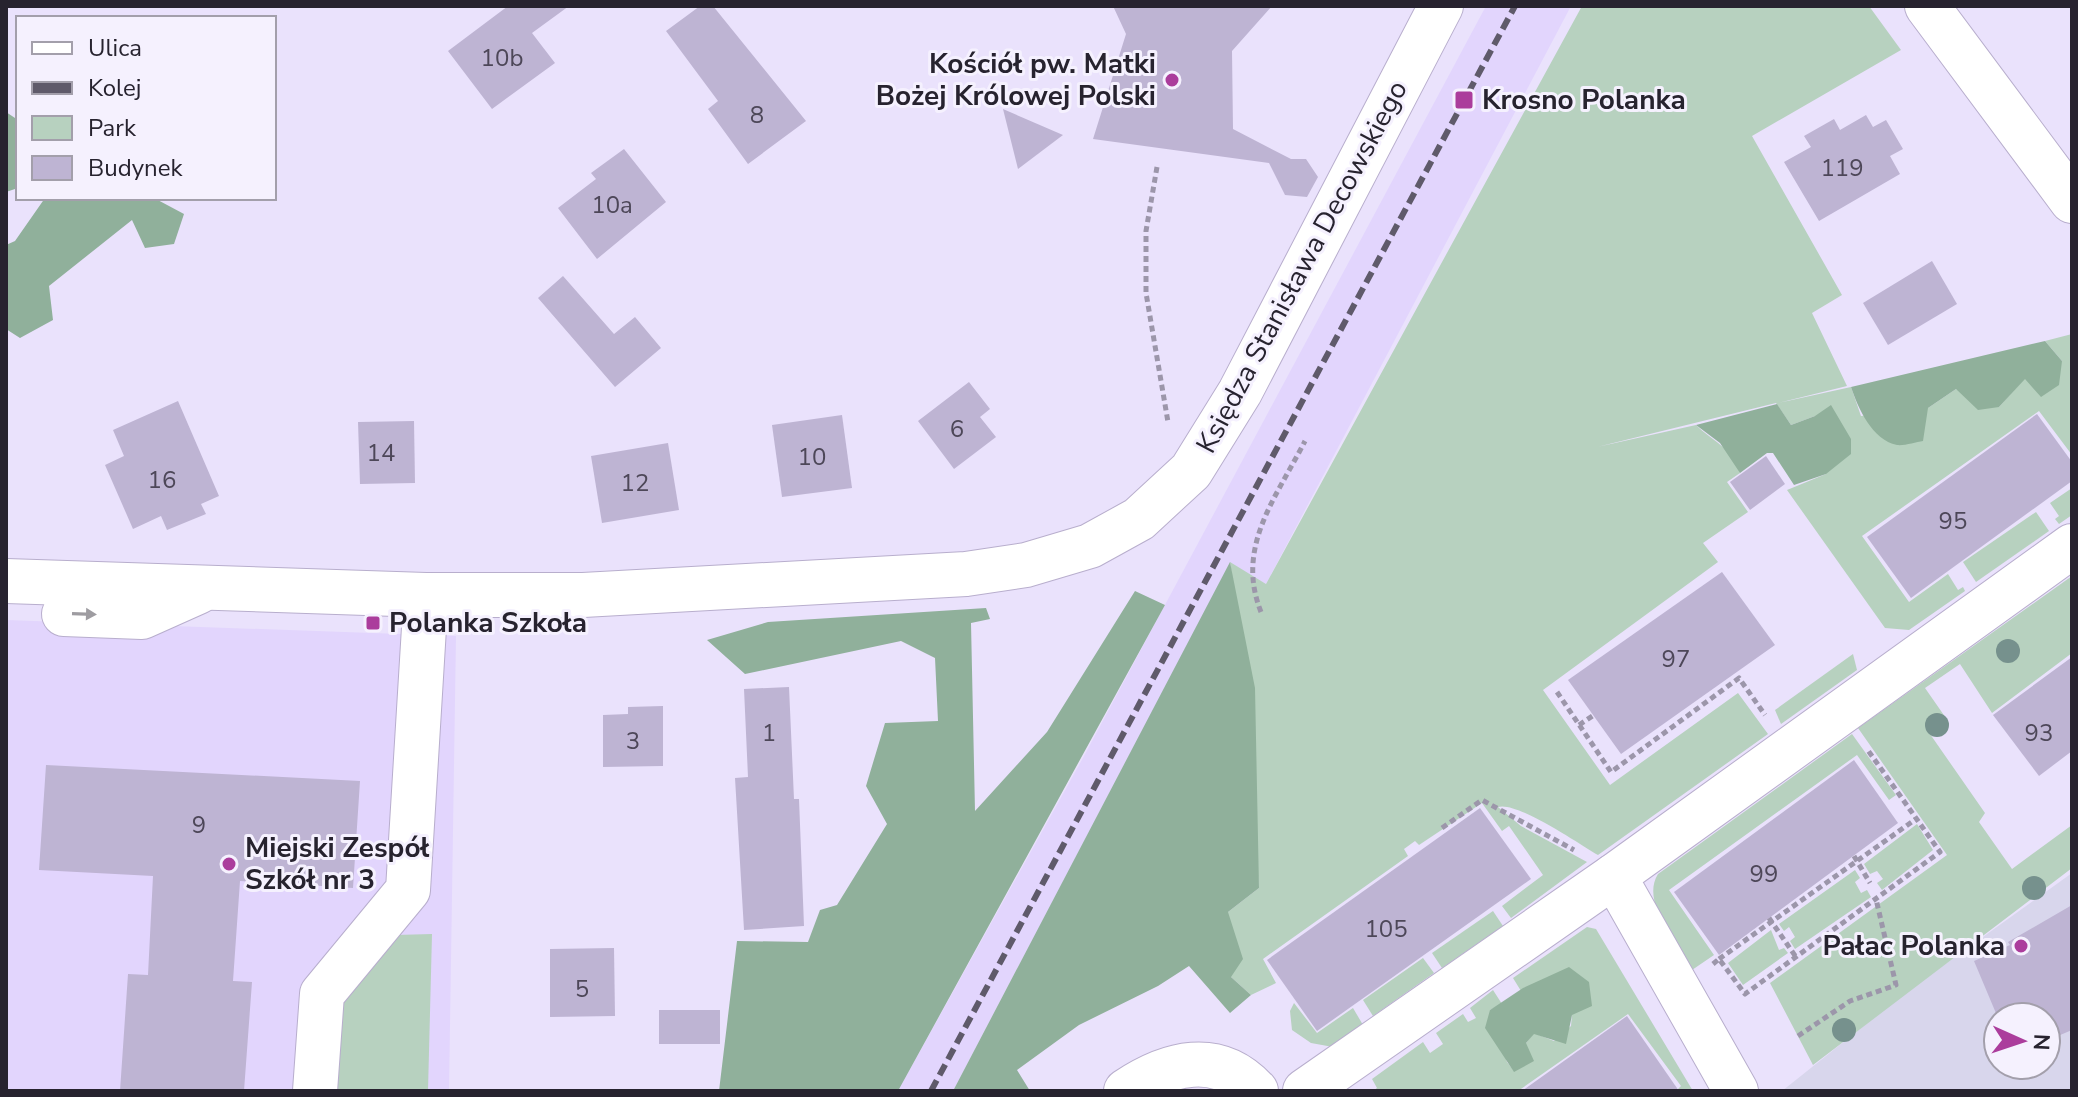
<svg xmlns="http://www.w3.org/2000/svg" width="2078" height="1097" font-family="'Nunito Sans',sans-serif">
	<rect width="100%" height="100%" fill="#eae2fc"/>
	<path fill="#d8d6ec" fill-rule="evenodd" d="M2072 873V1091H1782L1905 993ZM1998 1017H2046V1065H1998Z"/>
	<g fill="#e2d5fd">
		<path d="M1486 6H1571L1266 584 1230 563 953 1091H898L1084 756Z"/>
		<path d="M6 620 456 636 449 1091H6Z"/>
	</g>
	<g fill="#b7d1bf">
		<path d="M1582 6H1869L1901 50 1752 136 1842 295 1812 313 1847 386 1778 403 1851 387 1861 416 1928 408 1956 389 1999 407 2025 378 2062 361 2045 341 2072 334V455L2039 411 1862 536 1909 602 1948 574 1958 590 1963 587 1965 591 1909 630 1885 628 1787 490 1826 474 1815 416 1791 425 1776 403 1597 447 1696 425C1711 440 1734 449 1740 473L1727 482 1748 512 1703 543 1718 562 1543 690 1610 785 1738 693 1768 734 1598 855C1579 844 1517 801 1498 807L1521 826 1587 862 1511 918 1502 906 1543 875 1509 826 1502 831 1482 803 1419 845 1415 841 1404 849 1408 856 1263 959 1276 983 1251 995 1231 977 1228 912 1259 888 1237 611 1230 562 1266 584Z"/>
		<path d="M2072 488V515L2059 524 2055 519 2059 516 2050 503Z"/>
		<path d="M2036 512 2049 531 1976 582 1963 562Z"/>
		<path d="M2072 576V653L1992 713 1960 664 1925 688 1948 721 1930 734 1985 813 1979 822 2012 869 2072 825V868L1813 1065 1770 983 1947 855 1858 728Z"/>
		<path d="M1853 654 1857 670 1781 724 1775 710Z"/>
		<path d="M1852 734 1896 795 1889 800 1857 755 1669 890 1714 955 1692 970C1678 946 1640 902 1658 874Z"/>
		<path d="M1917 824 1933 850 1882 890 1877 883 1883 879 1877 871 1870 874 1864 864Z"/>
		<path d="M1855 870 1860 878 1855 882 1861 893 1867 890 1871 897 1795 949 1790 941 1795 937 1789 927 1784 931 1779 924Z"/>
		<path d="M1493 911 1503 926 1442 968 1432 953Z"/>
		<path d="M1587 927 1596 929 1693 1091H1676L1681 1086 1628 1014 1518 1091H1373L1377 1088 1372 1079 1423 1042 1430 1053 1443 1044 1436 1033 1463 1014 1468 1022 1476 1018 1470 1008 1493 990 1502 1004 1490 1010 1507 1062 1514 1071 1526 1043 1534 1033 1554 1041 1571 1026 1572 1015 1521 991 1513 978Z"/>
		<path d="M1771 930 1779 950 1784 948 1788 953 1743 985 1728 963Z"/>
		<path d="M432 934 428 1091H330L335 1001 395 935Z"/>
		<path d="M1423 958 1434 973 1373 1016 1363 1000Z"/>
		<path d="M1294 1003 1317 1033 1353 1008 1363 1025 1333 1047 1311 1043 1292 1030 1290 1011Z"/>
	</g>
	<g fill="#90b09b">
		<path d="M6 112 18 120V188L6 192Z"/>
		<path d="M45 198H154L184 214 174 244 145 248 132 220 49 286 53 320 20 338 6 329V245L15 241Z"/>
		<path d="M2045 341 2062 361 2059 385 2041 397 2025 379 1999 407 1978 410 1956 389 1928 408 1923 441C1916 442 1904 446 1897 445 1872 440 1858 408 1851 387Z"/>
		<path d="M1777 404 1791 425 1815 416 1831 405 1851 439V454L1826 474 1794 485 1773 453H1767L1740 473 1720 443 1696 425Z"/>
		<path d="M1230 562 1255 688 1259 888 1228 912 1243 959 1231 977 1251 995 1230 1013 1189 966 1158 986 1079 1025 1017 1070 1030 1091H953Z"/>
		<path d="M1135 591 1165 605 898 1091H719L737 941 808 942 820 910 837 905 887 824 866 786 885 723 938 721 935 658 901 641 745 674 707 640 768 622 986 608 990 619 971 623 975 811 1047 732Z"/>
		<path d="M1569 967 1589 982 1592 1006 1572 1015 1566 1044 1534 1034 1526 1043 1534 1061 1514 1072 1485 1028 1490 1010 1523 988Z"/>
	</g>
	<g fill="#beb4d3">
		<path d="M508 6H569L532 33 555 63 492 109 448 51Z"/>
		<path d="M700 6H713L806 121 748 164 708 109 718 101 666 31Z"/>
		<path d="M1113 6H1272L1232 51 1233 129 1291 159H1306L1318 177 1307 197 1285 195 1269 163 1093 139 1126 34Z"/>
		<path d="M1003 109 1063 135 1018 169Z"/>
		<path d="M1866 115 1873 127 1886 120 1903 149 1890 156 1900 174 1819 221 1784 162 1811 147 1804 136 1834 119 1840 130Z"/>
		<path d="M624 149 666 202 597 259 558 208 596 179 591 173Z"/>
		<path d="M1932 261 1957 304 1888 345 1863 303Z"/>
		<path d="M563 276 614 334 635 317 661 348 615 387 538 298Z"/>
		<path d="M969 382 990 409 980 417 996 437 954 469 918 421Z"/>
		<path d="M178 401 219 496 201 504 206 514 167 530 161 516 133 529 105 465 124 456 113 430Z"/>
		<path d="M2037 414 2072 462V481L1911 598 1867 537Z"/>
		<path d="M842 415 852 488 782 497 772 425Z"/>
		<path d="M414 421 415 483 360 484 358 422Z"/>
		<path d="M668 443 679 510 602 523 591 456Z"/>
		<path d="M1766 456 1785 484 1750 510 1730 482Z"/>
		<path d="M1722 572 1775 645 1621 754 1568 680Z"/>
		<path d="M2072 657V751L2039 776 1993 715Z"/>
		<path d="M789 687 794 799H799L804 926 744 930 735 778 748 777 744 689Z"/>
		<path d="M663 706V766L603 767V715L628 714V707Z"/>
		<path d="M1854 760 1898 823 1719 955 1674 892Z"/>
		<path d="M46 765 360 781 353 888 240 881 233 981 252 982 244 1091H120L128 974 148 975 153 876 39 870Z"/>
		<path d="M1480 808 1531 879 1317 1031 1267 960Z"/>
		<path d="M2072 905V1030L2046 1041V1017L1998 1018 1974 961 2010 945 2008 942Z"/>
		<path d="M614 948 615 1016 550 1017V949Z"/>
		<rect x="659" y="1010" width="61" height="34"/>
		<path d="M1627 1016 1679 1091H1522Z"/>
	</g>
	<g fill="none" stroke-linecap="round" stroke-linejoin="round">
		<g stroke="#b8aecd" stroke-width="46">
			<g id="minor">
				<path d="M1927 6 2072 201"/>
				<path d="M6 581 426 595H583L966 574 1026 565 1090 546 1139 519 1191 471 1240 392 1441 6"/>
				<path d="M64 614 142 617 198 592"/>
				<path d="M315 1091 322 994 408 890 426 595"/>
				<path d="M1126 1091C1168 1063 1217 1049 1256 1091"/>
				<path d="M1305 1091 1614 876"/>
				<path d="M1736 1091 1614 876 2072 546"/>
			</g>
		</g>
		<g stroke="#9c96aa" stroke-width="5" stroke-dasharray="6 4" stroke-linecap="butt">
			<path d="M1157 167 1146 231V293L1168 422"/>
			<path d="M1261 612C1235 547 1276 498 1305 441"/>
			<path d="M1557 692 1611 772 1739 678 1765 715"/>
			<path d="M1579 725 1594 715"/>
			<path d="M1442 828 1482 800 1574 850"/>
			<path d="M1854 856 1870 883"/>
			<path d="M1769 918 1796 957"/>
			<path d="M1719 959 1916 819"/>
			<path d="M1713 964 1719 959 1745 994 1940 852 1867 749"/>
			<path d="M1798 1036 1850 1001 1896 985 1876 899"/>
		</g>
		<use href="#minor" stroke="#fff" stroke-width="44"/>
		<path stroke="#5f5a6a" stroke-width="6" stroke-dasharray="12 6" stroke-linecap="butt" d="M931 1091 1515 6"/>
	</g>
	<g fill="#76918d">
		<circle cx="2008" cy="651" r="12"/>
		<circle cx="1937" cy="725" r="12"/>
		<circle cx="2034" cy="888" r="12"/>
		<circle cx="1844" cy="1030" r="12"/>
	</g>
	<defs><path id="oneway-solid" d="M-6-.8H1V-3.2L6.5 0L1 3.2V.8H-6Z" transform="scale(2)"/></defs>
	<use fill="#9e9ca1" href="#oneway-solid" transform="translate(84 614) rotate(2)"/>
	<g fill="#ab3d9c" stroke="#f5f1fe" stroke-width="3">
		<circle cx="1172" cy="80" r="8"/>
		<rect x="1454" y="90" width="20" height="20" rx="4"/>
		<rect x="365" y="615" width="16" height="16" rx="4"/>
		<circle cx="229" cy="864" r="8"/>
		<circle cx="2021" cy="946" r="8"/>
	</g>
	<g text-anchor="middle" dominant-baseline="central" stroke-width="6" stroke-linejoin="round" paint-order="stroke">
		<g font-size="24" fill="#4d4758">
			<text x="502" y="58">10b</text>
			<text x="757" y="115">8</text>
			<text x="1842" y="168">119</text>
			<text x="612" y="205">10a</text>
			<text x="957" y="429">6</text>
			<text x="381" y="453">14</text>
			<text x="812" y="457">10</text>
			<text x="162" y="480">16</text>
			<text x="635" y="483">12</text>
			<text x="1953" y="521">95</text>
			<text x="1676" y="659">97</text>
			<text x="769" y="733">1</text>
			<text x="2039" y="733">93</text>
			<text x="633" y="741">3</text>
			<text x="199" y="825">9</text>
			<text x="1764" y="874">99</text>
			<text x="1386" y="929">105</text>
			<text x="582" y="989">5</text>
		</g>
		<g font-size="28" font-weight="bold" fill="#27232f" stroke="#f5f1fe" text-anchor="start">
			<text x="1156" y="64" text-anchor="end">Kościół pw. Matki<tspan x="1156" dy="32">Bożej Królowej Polski</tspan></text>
			<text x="1482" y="100">Krosno Polanka</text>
			<text x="389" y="623">Polanka Szkoła</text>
			<text x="245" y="848">Miejski Zespół<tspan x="245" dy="32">Szkół nr 3</tspan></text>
			<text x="2005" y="946" text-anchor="end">Pałac Polanka</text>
		</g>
		<g font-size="28" fill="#27232f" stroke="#f5f1fe">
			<text transform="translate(1302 267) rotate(-62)">Księdza Stanisława Decowskiego</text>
		</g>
	</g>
	<rect width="2078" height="1097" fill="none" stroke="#27232f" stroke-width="16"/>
	<rect x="16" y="16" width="260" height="184" fill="#f5f1fe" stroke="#a39fab" stroke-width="2"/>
	<rect x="32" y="42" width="40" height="12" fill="#ffffff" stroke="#a39fab" stroke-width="2"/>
	<text x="88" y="56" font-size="24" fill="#27232f">Ulica</text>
	<rect x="32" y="82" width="40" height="12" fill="#5f5a6a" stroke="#a39fab" stroke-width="2"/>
	<text x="88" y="96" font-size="24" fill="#27232f">Kolej</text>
	<rect x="32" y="116" width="40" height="24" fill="#b7d1bf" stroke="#a39fab" stroke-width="2"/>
	<text x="88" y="136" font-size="24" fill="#27232f">Park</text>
	<rect x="32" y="156" width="40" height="24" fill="#beb4d3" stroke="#a39fab" stroke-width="2"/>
	<text x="88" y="176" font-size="24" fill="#27232f">Budynek</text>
	<g transform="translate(2022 1041) rotate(93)"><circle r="38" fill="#f5f1fe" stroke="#a39fab" stroke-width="2"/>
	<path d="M0-6L14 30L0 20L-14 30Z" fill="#ab3d9c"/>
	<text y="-12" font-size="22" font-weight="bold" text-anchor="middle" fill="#27232f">N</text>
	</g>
</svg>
